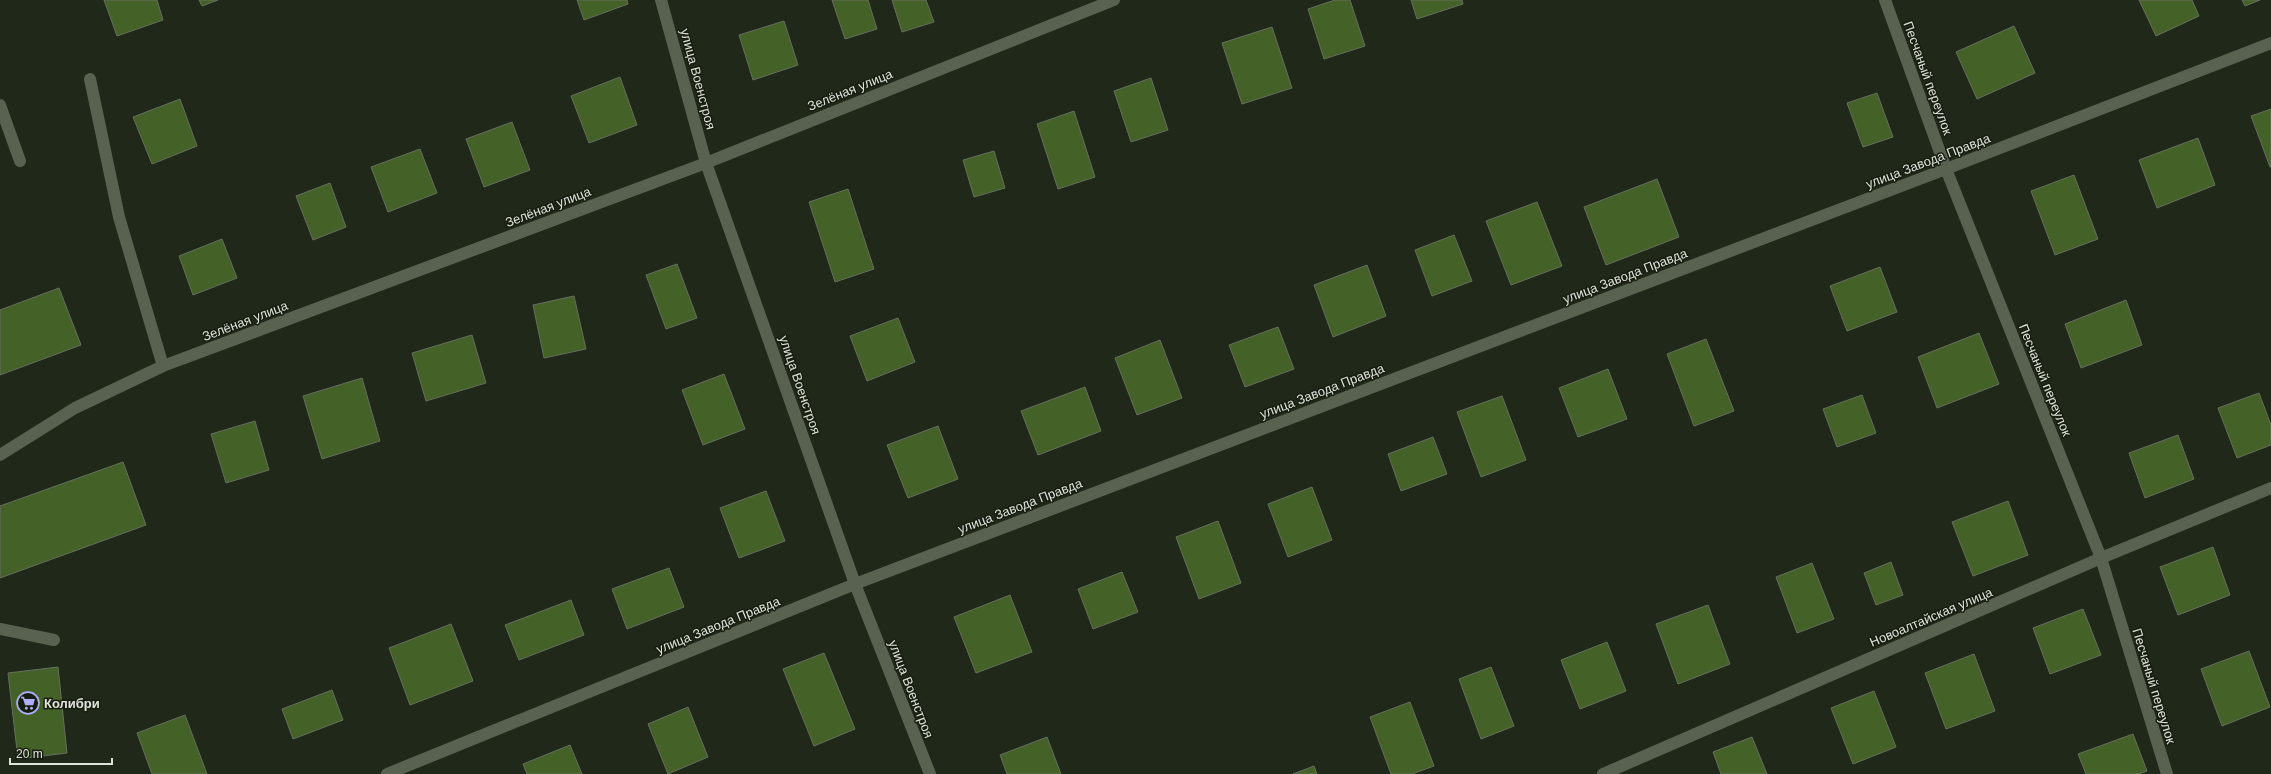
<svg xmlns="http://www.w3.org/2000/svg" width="2271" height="774" font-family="Arial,sans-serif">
	<rect width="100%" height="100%" fill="#202819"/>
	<g fill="#446128" stroke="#666f5e">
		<path d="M104 0H157L163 20 117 36Z"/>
		<path d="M199 0H218L202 6Z"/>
		<path d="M577 0H627L628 4 584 20Z"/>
		<path d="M832 0H868L877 29 845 39Z"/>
		<path d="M892 0H926L934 22 902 32Z"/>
		<path d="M1335 0H1350L1365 46 1324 59 1308 9Z"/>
		<path d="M1411 0H1462L1463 4 1417 19Z"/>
		<path d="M2139 0H2192L2199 16 2156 36Z"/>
		<path d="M2242 0H2260L2245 6Z"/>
		<path d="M784 21 798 65 753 80 739 35Z"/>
		<path d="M2014 26 2035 73 1977 99 1956 52Z"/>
		<path d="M1272 27 1292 88 1242 104 1222 43Z"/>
		<path d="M620 77 637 125 589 143 571 96Z"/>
		<path d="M1151 78 1168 130 1131 142 1114 91Z"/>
		<path d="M1877 93 1893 137 1863 147 1847 103Z"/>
		<path d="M180 99 197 146 152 164 133 117Z"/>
		<path d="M2271 109V167H2270L2251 116Z"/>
		<path d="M1074 111 1095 177 1058 189 1037 124Z"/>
		<path d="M512 122 530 170 484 187 466 139Z"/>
		<path d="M2198 138 2215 185 2157 208 2139 160Z"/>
		<path d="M420 149 437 193 388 212 371 167Z"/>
		<path d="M994 151 1005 188 974 197 963 160Z"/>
		<path d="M2074 175 2098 239 2055 255 2031 191Z"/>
		<path d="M1657 179 1679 237 1606 265 1584 207Z"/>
		<path d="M330 183 346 227 313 240 296 196Z"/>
		<path d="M848 189 874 269 835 282 809 202Z"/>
		<path d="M1537 202 1562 266 1511 285 1486 221Z"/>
		<path d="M1454 235 1472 281 1432 296 1415 250Z"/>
		<path d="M222 239 237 278 193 295 179 256Z"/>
		<path d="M677 264 697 318 666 329 646 275Z"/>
		<path d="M1367 265 1386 316 1333 337 1314 285Z"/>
		<path d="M1880 267 1897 312 1847 331 1830 286Z"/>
		<path d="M59 288 81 345 0 375V310Z"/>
		<path d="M574 296 586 349 544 358 533 305Z"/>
		<path d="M2126 300 2142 345 2081 368 2065 324Z"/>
		<path d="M898 318 915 362 867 381 850 336Z"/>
		<path d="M1278 327 1294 369 1245 387 1229 345Z"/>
		<path d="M1979 333 1999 384 1937 408 1918 357Z"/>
		<path d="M472 335 486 383 426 401 412 353Z"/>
		<path d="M1706 339 1734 411 1694 426 1667 354Z"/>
		<path d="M1160 340 1182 398 1137 415 1115 358Z"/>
		<path d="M1608 369 1627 419 1578 437 1559 388Z"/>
		<path d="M724 374 745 429 703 445 682 390Z"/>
		<path d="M362 378 380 441 322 459 303 396Z"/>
		<path d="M1085 387 1101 431 1038 455 1021 411Z"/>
		<path d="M2259 393 2271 425V445L2237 458 2218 408Z"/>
		<path d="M1862 395 1876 433 1837 447 1823 409Z"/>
		<path d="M1502 396 1526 460 1481 477 1457 412Z"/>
		<path d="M255 421 269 470 226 483 211 434Z"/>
		<path d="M938 426 958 479 908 498 887 445Z"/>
		<path d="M2178 435 2194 479 2145 498 2129 453Z"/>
		<path d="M1433 437 1447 474 1401 491 1388 454Z"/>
		<path d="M123 462 146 525 0 578V506Z"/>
		<path d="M1312 487 1332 540 1288 557 1268 504Z"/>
		<path d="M766 491 785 541 739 558 720 508Z"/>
		<path d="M2008 501 2028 555 1973 576 1952 522Z"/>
		<path d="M1218 521 1241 583 1199 599 1176 537Z"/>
		<path d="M2213 547 2230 595 2178 615 2160 567Z"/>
		<path d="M1891 562 1903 595 1876 605 1864 573Z"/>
		<path d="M1812 563 1834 619 1797 633 1776 577Z"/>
		<path d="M669 568 684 607 627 629 612 589Z"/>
		<path d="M1122 572 1138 612 1093 629 1078 589Z"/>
		<path d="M1010 595 1032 652 976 673 954 617Z"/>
		<path d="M571 600 584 635 519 660 505 625Z"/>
		<path d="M1708 605 1730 664 1678 684 1656 624Z"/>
		<path d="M2083 609 2101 655 2050 674 2033 628Z"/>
		<path d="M451 624 473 681 410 705 389 648Z"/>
		<path d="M1607 642 1626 691 1580 709 1561 660Z"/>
		<path d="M2249 651 2270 707 2222 726 2201 669Z"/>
		<path d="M824 653 855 729 814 746 783 669Z"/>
		<path d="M1974 654 1995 711 1946 729 1925 673Z"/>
		<path d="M58 667 67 753 18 759 8 673Z"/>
		<path d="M1491 667 1514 726 1481 739 1459 679Z"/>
		<path d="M332 690 343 720 293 739 282 709Z"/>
		<path d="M1874 691 1896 747 1853 764 1831 708Z"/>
		<path d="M1410 702 1434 766 1412 774H1391L1370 717Z"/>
		<path d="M688 707 708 757 668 774 648 724Z"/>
		<path d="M185 715 207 774H152L137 733Z"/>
		<path d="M2133 734 2147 771 2139 774H2086L2078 754Z"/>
		<path d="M1047 737 1061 774H1007L1000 755Z"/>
		<path d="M1752 737 1767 774H1721L1713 752Z"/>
		<path d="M570 745 582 774H527L523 764Z"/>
		<path d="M1314 766 1317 774H1293Z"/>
	</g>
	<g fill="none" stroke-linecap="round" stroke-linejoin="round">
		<g stroke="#596251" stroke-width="12">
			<path d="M661 0 706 163 855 584 930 774"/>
			<path d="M1885 0 1946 169 2101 558 2167 774"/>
			<path d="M90 79 119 217 163 366"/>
			<path d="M0 105 20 161"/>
			<path d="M0 455 75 408 163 366 706 163 1114 0"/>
			<path d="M0 629 54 640"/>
			<path d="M387 774 855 584 1946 169 2271 43"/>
			<path d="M1603 774 2101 558 2271 488"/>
		</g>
	</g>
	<defs>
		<g id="supermarket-ring" transform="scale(1.15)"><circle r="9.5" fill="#171e10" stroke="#aeaefa" stroke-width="1.5"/><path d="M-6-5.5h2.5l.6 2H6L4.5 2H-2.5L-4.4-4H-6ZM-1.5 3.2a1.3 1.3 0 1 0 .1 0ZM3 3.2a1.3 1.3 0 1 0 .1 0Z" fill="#aeaefa"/></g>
	</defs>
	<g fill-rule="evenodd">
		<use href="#supermarket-ring" x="28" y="703"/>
	</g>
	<g text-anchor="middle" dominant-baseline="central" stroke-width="3" stroke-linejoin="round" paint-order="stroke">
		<g font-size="13" fill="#dfe4db" stroke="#171e10">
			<text transform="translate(1928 78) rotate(70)">Песчаный переулок</text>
			<text transform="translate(698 79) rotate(75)">улица Военстроя</text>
			<text transform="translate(850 90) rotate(-22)">Зелёная улица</text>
			<text transform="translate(1928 161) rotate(-21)">улица Завода Правда</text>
			<text transform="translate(548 207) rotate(-21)">Зелёная улица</text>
			<text transform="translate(1625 276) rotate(-21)">улица Завода Правда</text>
			<text transform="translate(245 321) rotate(-21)">Зелёная улица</text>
			<text transform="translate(2045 380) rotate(68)">Песчаный переулок</text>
			<text transform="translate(800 385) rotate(71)">улица Военстроя</text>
			<text transform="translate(1322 391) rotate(-21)">улица Завода Правда</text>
			<text transform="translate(1020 506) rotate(-21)">улица Завода Правда</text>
			<text transform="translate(1931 617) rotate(-23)">Новоалтайская улица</text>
			<text transform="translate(718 625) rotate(-22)">улица Завода Правда</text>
			<text transform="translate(2154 686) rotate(73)">Песчаный переулок</text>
			<text transform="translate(911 689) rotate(69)">улица Военстроя</text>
		</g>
		<g font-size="13" font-weight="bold" fill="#dfe4db" stroke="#171e10" text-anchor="start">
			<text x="44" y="703">Колибри</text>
		</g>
	</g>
	<path d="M10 758v6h102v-6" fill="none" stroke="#dfe4db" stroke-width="2"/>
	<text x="16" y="758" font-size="12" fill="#dfe4db" stroke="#171e10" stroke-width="3" paint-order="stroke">20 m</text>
</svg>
